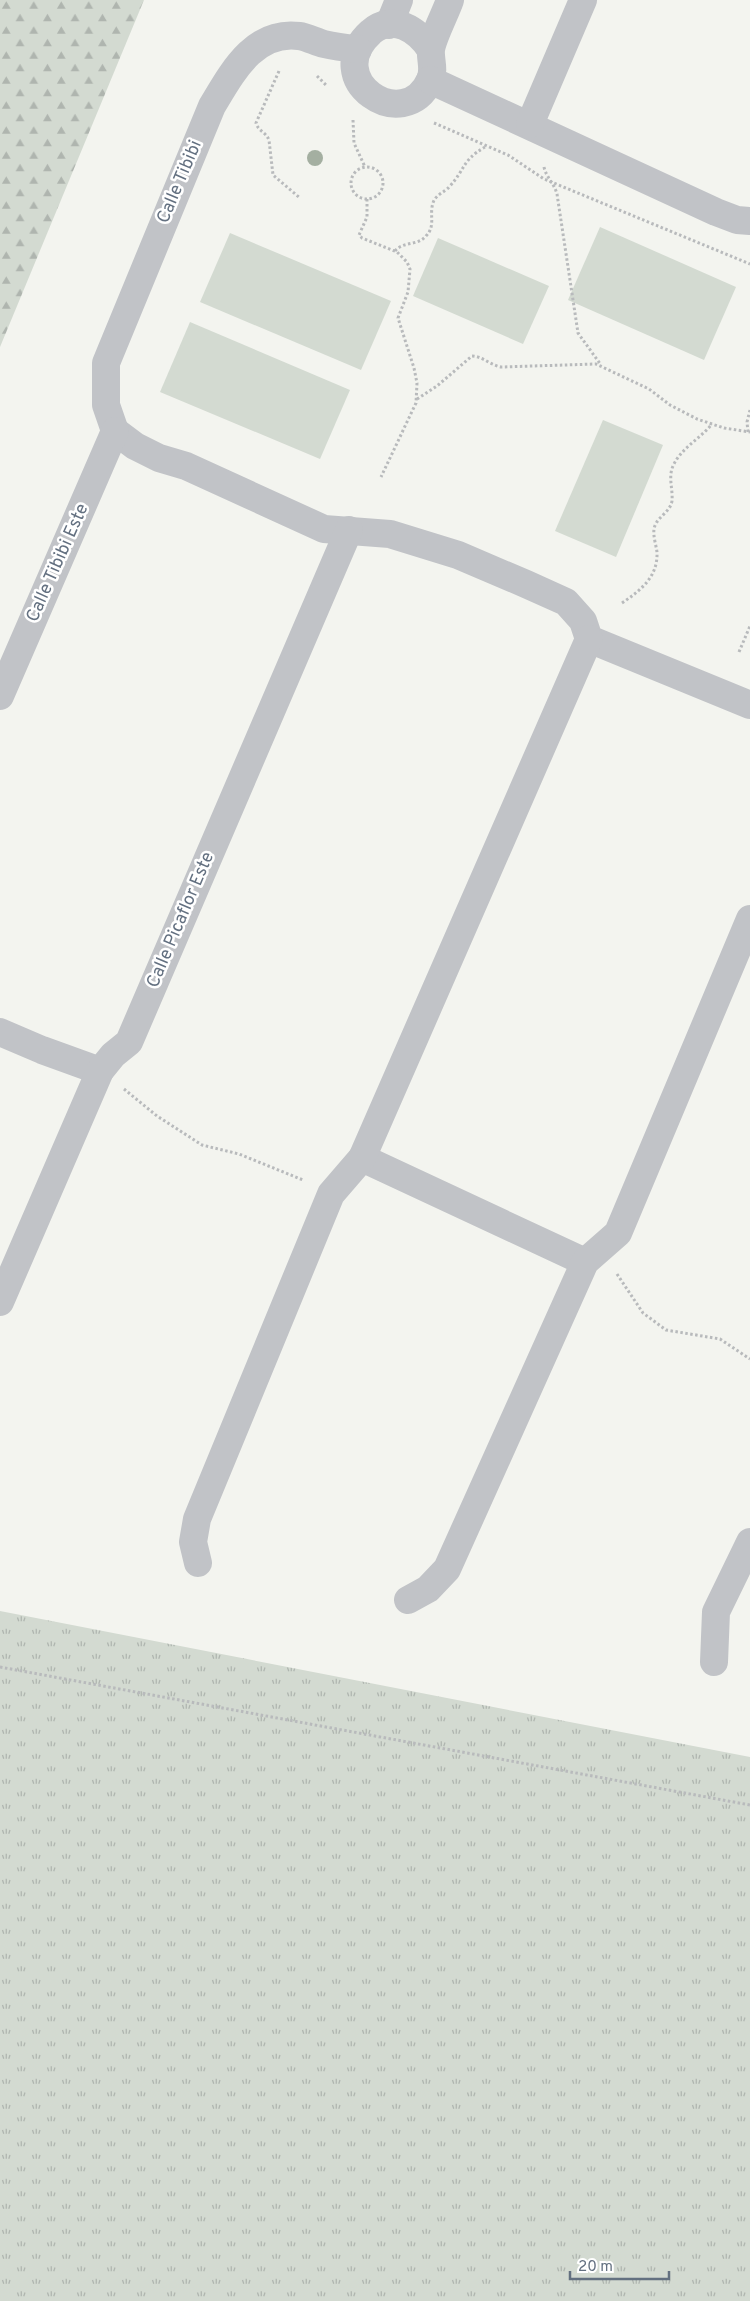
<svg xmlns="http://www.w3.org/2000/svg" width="750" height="2301" font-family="Overpass,sans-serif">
	<defs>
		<pattern id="grass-tufts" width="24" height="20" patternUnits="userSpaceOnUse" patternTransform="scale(1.25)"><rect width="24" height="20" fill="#d3dad1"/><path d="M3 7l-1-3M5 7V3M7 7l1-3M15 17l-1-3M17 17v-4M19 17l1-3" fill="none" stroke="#afb5af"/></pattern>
		<pattern id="forest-firs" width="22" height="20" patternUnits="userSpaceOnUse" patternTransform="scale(1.25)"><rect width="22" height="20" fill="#d3dad1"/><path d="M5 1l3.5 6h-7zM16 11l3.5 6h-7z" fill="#afb5af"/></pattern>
	</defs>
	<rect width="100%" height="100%" fill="#f3f4ef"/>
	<path fill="url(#grass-tufts)" d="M0 1611 750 1757V2301H0Z"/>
	<path fill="url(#forest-firs)" d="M0 0H144L0 347Z"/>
	<g fill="#d3dad1">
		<path d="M600 227 736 287 704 360 568 300Z"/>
		<path d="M230 233 391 301 361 370 200 302Z"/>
		<path d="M438 238 549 286 523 344 413 296Z"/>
		<path d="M190 322 350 390 320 459 160 392Z"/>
		<path d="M603 420 663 445 616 557 555 531Z"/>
	</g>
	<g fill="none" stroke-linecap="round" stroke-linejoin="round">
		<g stroke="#b8babc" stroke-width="3" stroke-dasharray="2.5 2.5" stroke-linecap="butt">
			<path d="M279 71 256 123C258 131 266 132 269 140L273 175 300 198"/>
			<path d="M317 76 326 85"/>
			<path d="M353 120 354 143 365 167"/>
			<path d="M434 123 508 155 544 179 750 264"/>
			<path d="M544 167C546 177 554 183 557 194L578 333 601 365"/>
			<circle cx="367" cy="183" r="16"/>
			<path d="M367 199V217L359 235 362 238 397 252 407 262 410 269 408 292 398 318 414 368 417 383 416 403 381 477"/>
			<path d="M395 251C403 241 418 246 426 236 436 226 429 215 433 203 435 195 445 192 449 187 466 169 461 161 485 147"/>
			<path d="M417 399 437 386 472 356C482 356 490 365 501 367L596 364 649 389 670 405 697 419 724 428 750 432"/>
			<path d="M748 432 747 422 750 410"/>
			<path d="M622 603C641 590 658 577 657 552 656 545 653 536 654 529 656 517 670 513 672 501 673 489 668 477 673 466 681 448 700 439 712 424"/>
			<path d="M739 652 750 626"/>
			<path d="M124 1089 157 1116 202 1145 239 1154 303 1180"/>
			<path d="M617 1274 643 1313 666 1330 720 1339 750 1359"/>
			<path d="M0 1667 750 1805"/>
		</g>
		<g stroke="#c1c3c7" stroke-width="28">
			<path d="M389 25 399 0"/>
			<path d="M431 50C418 30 393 13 371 32 319 79 404 137 430 80 435 69 430 60 431 50 432 39 446 12 450 0"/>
			<path d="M430 80 716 212 737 220 750 221"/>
			<path d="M530 124 583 0"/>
			<path d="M115 431 135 446 159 458 186 466 324 529 390 534 458 555 526 584 566 602 583 621 589 639 750 705"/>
			<path d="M115 431 106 405V363L212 106C232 73 254 30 299 36 307 37 316 42 324 44 336 47 347 48 358 49"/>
			<path d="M0 696 115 431"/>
			<path d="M0 1032 42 1050 100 1071"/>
			<path d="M362 1158 585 1262"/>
			<path d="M0 1302 100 1071 113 1055 129 1042 349 530"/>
			<path d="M198 1563 193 1542 197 1519 331 1194 362 1158 589 639"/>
			<path d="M408 1600 428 1589 447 1569 585 1262 618 1233 750 919"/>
			<path d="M714 1662 716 1612 750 1542"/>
		</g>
	</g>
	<circle fill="#a4afa1" cx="315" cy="158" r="8"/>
	<g text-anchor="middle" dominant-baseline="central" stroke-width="5" stroke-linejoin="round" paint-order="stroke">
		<g font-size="18" fill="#637080" stroke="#fff">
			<text transform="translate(180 182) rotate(-67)">Calle Tibibi</text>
			<text transform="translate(58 563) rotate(-66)">Calle Tibibi Este</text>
			<text transform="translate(181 920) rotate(-67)">Calle Picaflor Este</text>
		</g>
	</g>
	<path d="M570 2271v8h99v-8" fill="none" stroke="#637080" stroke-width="2.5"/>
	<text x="578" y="2271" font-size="15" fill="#637080" stroke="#ffffff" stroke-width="4" paint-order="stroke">20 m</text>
</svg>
